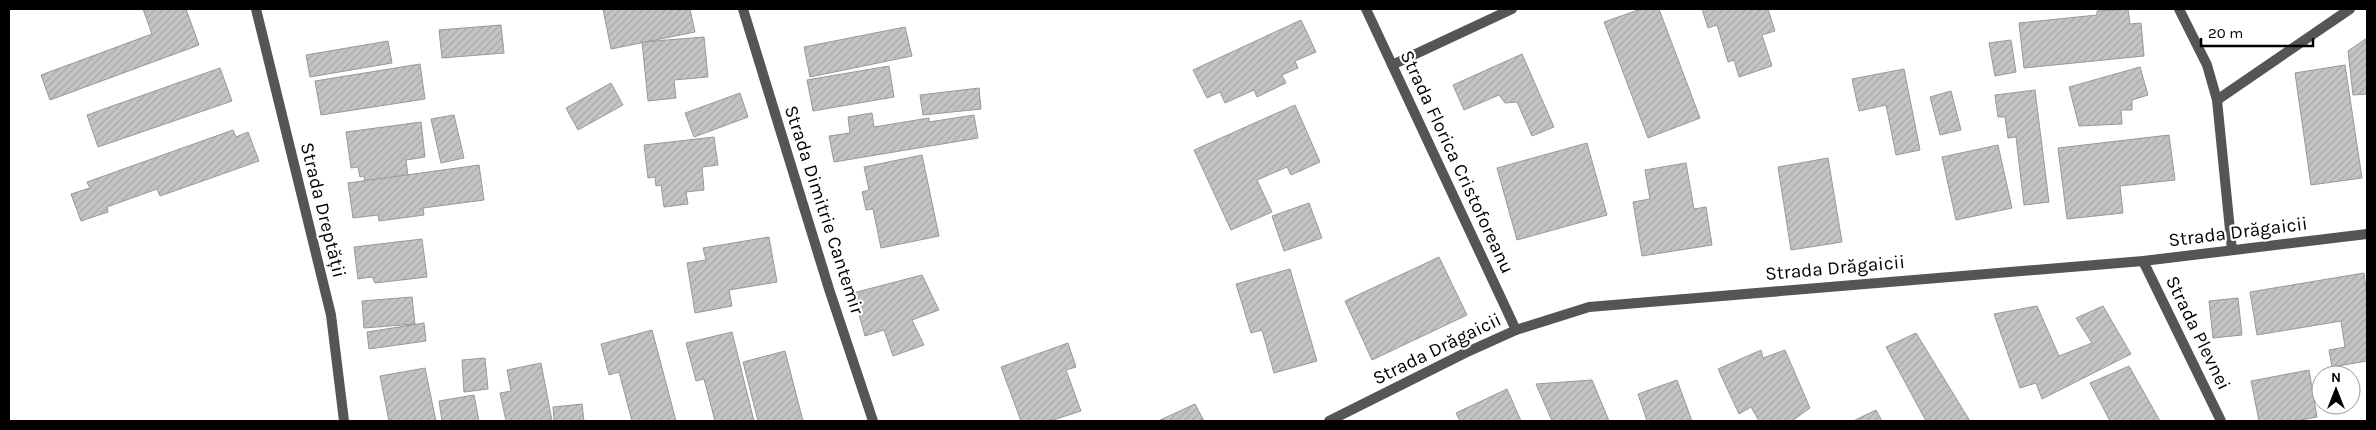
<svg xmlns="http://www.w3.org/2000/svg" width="2376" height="430" font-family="Karla,sans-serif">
	<defs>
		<pattern id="building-hatch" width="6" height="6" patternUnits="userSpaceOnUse" patternTransform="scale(1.25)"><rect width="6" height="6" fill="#c4c4c4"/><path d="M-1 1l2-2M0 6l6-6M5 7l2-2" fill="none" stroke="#a7a7a7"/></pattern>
	</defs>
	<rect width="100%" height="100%" fill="#fff"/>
	<g fill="url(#building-hatch)" stroke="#999">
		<path d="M143 9H186L199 45 50 100 41 75 152 34Z"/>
		<path d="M603 9H690L695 32 611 49Z"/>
		<path d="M1641 9H1659L1700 118 1648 138 1604 22Z"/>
		<path d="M1702 9H1768L1775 31 1762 35 1772 66 1739 77 1734 60 1728 62 1717 25 1708 28Z"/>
		<path d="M2128 9 2130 24 2141 23 2144 56 2024 68 2019 23 2097 15V11Z"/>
		<path d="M1301 20 1316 52 1295 61 1298 68 1282 75 1286 83 1257 97 1254 90 1225 103 1220 92 1207 98 1193 70Z"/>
		<path d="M501 25 504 53 442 58 439 30Z"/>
		<path d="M905 27 912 56 810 77 804 47Z"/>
		<path d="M704 37 708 77 674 80 676 98 648 101 642 42Z"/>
		<path d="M2367 38V94L2353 95 2348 51Z"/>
		<path d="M2011 40 2016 72 1995 76 1989 43Z"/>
		<path d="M388 41 392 63 310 77 306 55Z"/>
		<path d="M1522 54 1554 127 1532 136 1517 102 1505 103 1499 95 1464 110 1453 85Z"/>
		<path d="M420 64 425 99 321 115 315 81Z"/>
		<path d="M2345 65 2362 178 2311 185 2295 73Z"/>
		<path d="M889 66 894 97 813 111 807 80Z"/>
		<path d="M2140 67 2148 95 2132 100V110H2121L2122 124 2079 126 2069 87Z"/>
		<path d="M220 68 232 101 98 147 87 115Z"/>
		<path d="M1904 69 1920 150 1896 155 1886 105 1859 111 1852 79Z"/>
		<path d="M611 83 623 105 578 130 566 108Z"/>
		<path d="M979 88 981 109 923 115 920 95Z"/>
		<path d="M2035 90 2049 202 2024 205 2016 137 2008 138 2005 117H1998L1995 95Z"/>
		<path d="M1951 91 1961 130 1940 135 1930 97Z"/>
		<path d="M740 93 748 117 694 137 685 113Z"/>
		<path d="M1295 105 1320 162 1291 175 1287 167 1257 180 1272 212 1231 230 1194 150Z"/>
		<path d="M872 113 874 127 929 118V122L974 115 978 138 834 162 829 136 850 133 848 117Z"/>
		<path d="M454 115 464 158 441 163 431 119Z"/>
		<path d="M421 122 425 157 406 160 408 176 365 182 364 176 360 177 358 167 351 168 346 132Z"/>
		<path d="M233 130 236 137 248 132 259 161 160 196 157 189 107 207 108 212 81 221 71 194 90 188 87 182Z"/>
		<path d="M2169 135 2175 180 2120 186 2123 213 2067 219 2058 148Z"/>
		<path d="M714 137 718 165 702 167 704 190 686 192 688 204 664 207 661 185 656 186 655 177 648 178 644 145Z"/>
		<path d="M1587 143 1607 215 1517 240 1497 168Z"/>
		<path d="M1998 145 2012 208 1956 220 1942 157Z"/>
		<path d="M922 155 939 236 881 248 873 209 866 210 862 192 869 190 864 167Z"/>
		<path d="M1828 158 1842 242 1791 250 1778 167Z"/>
		<path d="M1686 163 1694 209 1706 207 1712 245 1642 256 1633 202 1650 199 1645 170Z"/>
		<path d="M479 165 484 200 423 208 424 215 379 221 378 215 353 218 348 183Z"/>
		<path d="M1309 203 1322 238 1284 251 1272 216Z"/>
		<path d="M769 237 777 282 729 290 732 306 695 313 687 263 706 260 703 248Z"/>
		<path d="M422 239 427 277 375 283 372 277 358 279 354 247Z"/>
		<path d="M1439 257 1467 315 1372 360 1345 301Z"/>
		<path d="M1290 269 1317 361 1274 373 1262 330 1251 333 1236 284Z"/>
		<path d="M2364 273 2367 296V361L2332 367 2329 350 2345 347 2341 321 2257 335 2250 292Z"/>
		<path d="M922 275 939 310 912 320 924 345 893 356 884 330 865 336 853 293Z"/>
		<path d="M412 297 415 324 364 328 362 301Z"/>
		<path d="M2238 298 2242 335 2213 338 2209 301Z"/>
		<path d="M2037 306 2059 356 2092 343 2076 318 2103 306 2131 354 2042 399 2036 383 2020 388 1994 314Z"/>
		<path d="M424 323 426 341 369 349 367 332Z"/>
		<path d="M652 330 676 421H632L619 372 609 375 601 344Z"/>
		<path d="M732 332 754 421H715L704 379 696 381 686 343Z"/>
		<path d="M1916 333 1970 421H1926L1886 347Z"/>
		<path d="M1068 343 1076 367 1066 370 1081 411 1050 421H1021L1001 367Z"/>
		<path d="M1761 350 1763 358 1785 350 1810 408 1792 421H1759L1751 407 1739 414 1718 369Z"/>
		<path d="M785 351 803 421H758L743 362Z"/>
		<path d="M485 358 488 389 464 392 462 360Z"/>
		<path d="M541 363 552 421H506L500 393 511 391 507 370Z"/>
		<path d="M2129 366 2160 421H2110L2090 383Z"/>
		<path d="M425 368 436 421H389L380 376Z"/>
		<path d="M2309 370 2317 417 2296 421H2259L2251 381Z"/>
		<path d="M1592 380 1609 421H1552L1536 384Z"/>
		<path d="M1677 380 1692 421H1647L1638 394Z"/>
		<path d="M1507 389 1521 421H1460L1456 413Z"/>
		<path d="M474 395 479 421H442L439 401Z"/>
		<path d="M582 404 584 421H554L553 407Z"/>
		<path d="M1195 404 1204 421H1158Z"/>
		<path d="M1876 410 1882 421H1853Z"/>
	</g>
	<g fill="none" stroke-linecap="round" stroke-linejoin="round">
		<g stroke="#555" stroke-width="10">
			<path d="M256 9 331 315 344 421"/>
			<path d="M743 9 829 289 873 421"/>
			<path d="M1366 9 1516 330"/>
			<path d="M2179 9 2207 65 2217 100 2232 250"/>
			<path d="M1392 65 1512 9"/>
			<path d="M2217 100 2350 9"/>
			<path d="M2143 261 2221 421"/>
		</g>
		<path stroke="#555" stroke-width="10" d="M1329 421 1465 353 1516 330 1589 307 2143 261 2367 234"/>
	</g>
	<g text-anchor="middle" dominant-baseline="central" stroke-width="4.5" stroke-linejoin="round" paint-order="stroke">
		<g font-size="19" fill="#000" stroke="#fff">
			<text transform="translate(1457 162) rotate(65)">Strada Florica Cristoforeanu</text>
			<text transform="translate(323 210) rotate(76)">Strada Dreptății</text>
			<text transform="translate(824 210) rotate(72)">Strada Dimitrie Cantemir</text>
			<text transform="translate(2238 232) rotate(-7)">Strada Drăgaicii</text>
			<text transform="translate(1835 268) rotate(-5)">Strada Drăgaicii</text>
			<text transform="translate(2198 333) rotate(64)">Strada Plevnei</text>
			<text transform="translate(1437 349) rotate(-26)">Strada Drăgaicii</text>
		</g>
	</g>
	<rect width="2376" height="430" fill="none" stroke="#000000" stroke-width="20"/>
	<g transform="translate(2336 390)"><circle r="24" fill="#ffffff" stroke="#999999"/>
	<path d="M0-4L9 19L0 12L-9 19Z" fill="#000000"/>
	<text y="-8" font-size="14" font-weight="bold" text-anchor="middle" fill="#000000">N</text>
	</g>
	<path d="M2201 38v8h112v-8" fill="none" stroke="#000000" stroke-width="2.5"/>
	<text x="2208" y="38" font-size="15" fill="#000000" stroke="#ffffff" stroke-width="4" paint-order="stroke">20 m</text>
</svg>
